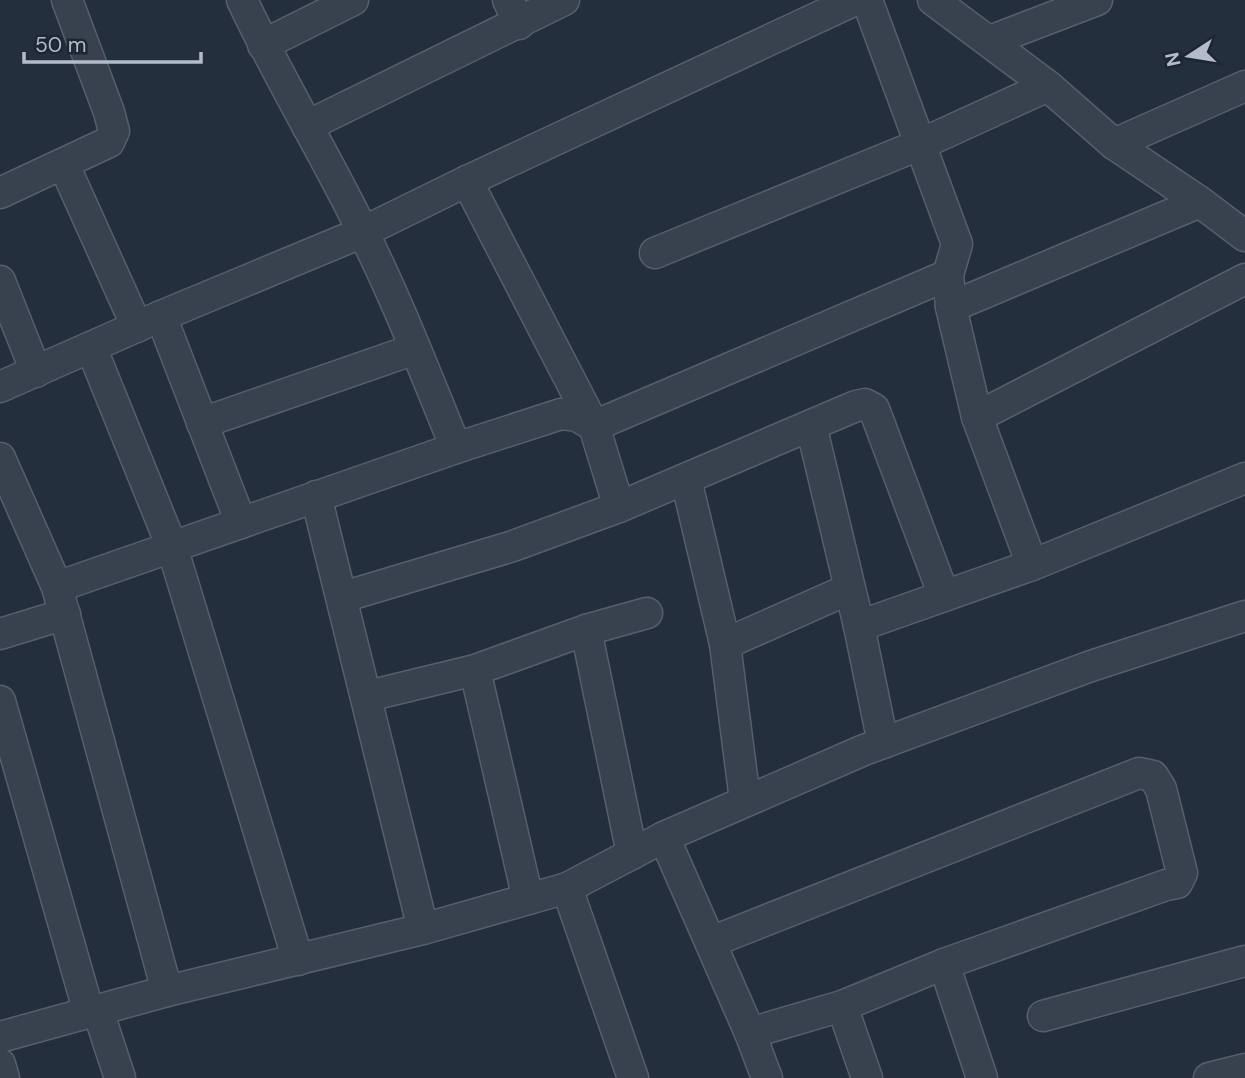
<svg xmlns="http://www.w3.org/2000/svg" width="1245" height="1078" font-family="'DM Sans',sans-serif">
	<rect width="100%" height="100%" fill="#242f3e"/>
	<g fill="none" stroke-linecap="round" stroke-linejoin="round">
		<g stroke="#565f6c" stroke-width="33">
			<g id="minor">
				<path d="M242 0C279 79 325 154 363 232 398 302 426 375 456 448"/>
				<path d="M508 0 519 24"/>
				<path d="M867 0 957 244 948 275 951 307 977 417 1032 565"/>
				<path d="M933 0 1048 86 1114 144 1200 202 1245 236"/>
				<path d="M990 41 1097 0"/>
				<path d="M263 45 353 0"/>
				<path d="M307 126 564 0"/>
				<path d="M1114 144 1245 86"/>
				<path d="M64 165 137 327"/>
				<path d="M467 181 594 426 619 507"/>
				<path d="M0 193 109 142 114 131 109 112 67 0"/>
				<path d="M655 253 921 144 1048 86"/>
				<path d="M0 281 36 372"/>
				<path d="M951 307 1200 202"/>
				<path d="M161 316 241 523"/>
				<path d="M91 347 172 547 298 960"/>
				<path d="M0 387 161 316 363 232 467 181 855 0"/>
				<path d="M977 417 1245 279"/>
				<path d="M202 423 415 349"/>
				<path d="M811 425 859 626 883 743"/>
				<path d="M0 458 57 587 167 991"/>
				<path d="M686 479 725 644 745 800"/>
				<path d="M316 496 423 929"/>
				<path d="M57 587 456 448 561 414 577 416 594 426 948 275"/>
				<path d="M343 597 513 546 619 507 856 406 865 404 874 409 944 596"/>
				<path d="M859 626 1032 565 1245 478"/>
				<path d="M586 630 632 854"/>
				<path d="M0 634 65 614"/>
				<path d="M725 644 849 589"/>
				<path d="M475 670 528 899"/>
				<path d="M368 696 475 670 586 630 647 613"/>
				<path d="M0 701 89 1013"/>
				<path d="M664 837 750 1033 767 1078"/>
				<path d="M567 888 633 1078"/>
				<path d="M711 942 1139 773 1153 776 1161 789 1182 873 1177 883 1166 885 944 964 842 1006 750 1033"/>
				<path d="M944 964 982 1078"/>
				<path d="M842 1006 867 1078"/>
				<path d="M98 1011 120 1078"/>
				<path d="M1043 1016 1245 961"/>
				<path d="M0 1037 167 991 423 929 567 888 664 837 864 750 1091 666 1245 616"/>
				<path d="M0 1064 4 1078"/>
				<path d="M1209 1078 1245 1069"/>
			</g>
		</g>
		<use href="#minor" stroke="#38414e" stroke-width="30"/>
	</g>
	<g transform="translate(1189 56) rotate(258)" stroke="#1d2633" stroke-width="5" paint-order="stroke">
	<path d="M0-5L12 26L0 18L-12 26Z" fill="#b4bcc9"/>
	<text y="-10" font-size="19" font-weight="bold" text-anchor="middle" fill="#b4bcc9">N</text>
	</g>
	<path d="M24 52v10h177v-10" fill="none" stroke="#b4bcc9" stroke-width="3.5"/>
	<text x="35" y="52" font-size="21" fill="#b4bcc9" stroke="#1d2633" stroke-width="5" paint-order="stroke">50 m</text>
</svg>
